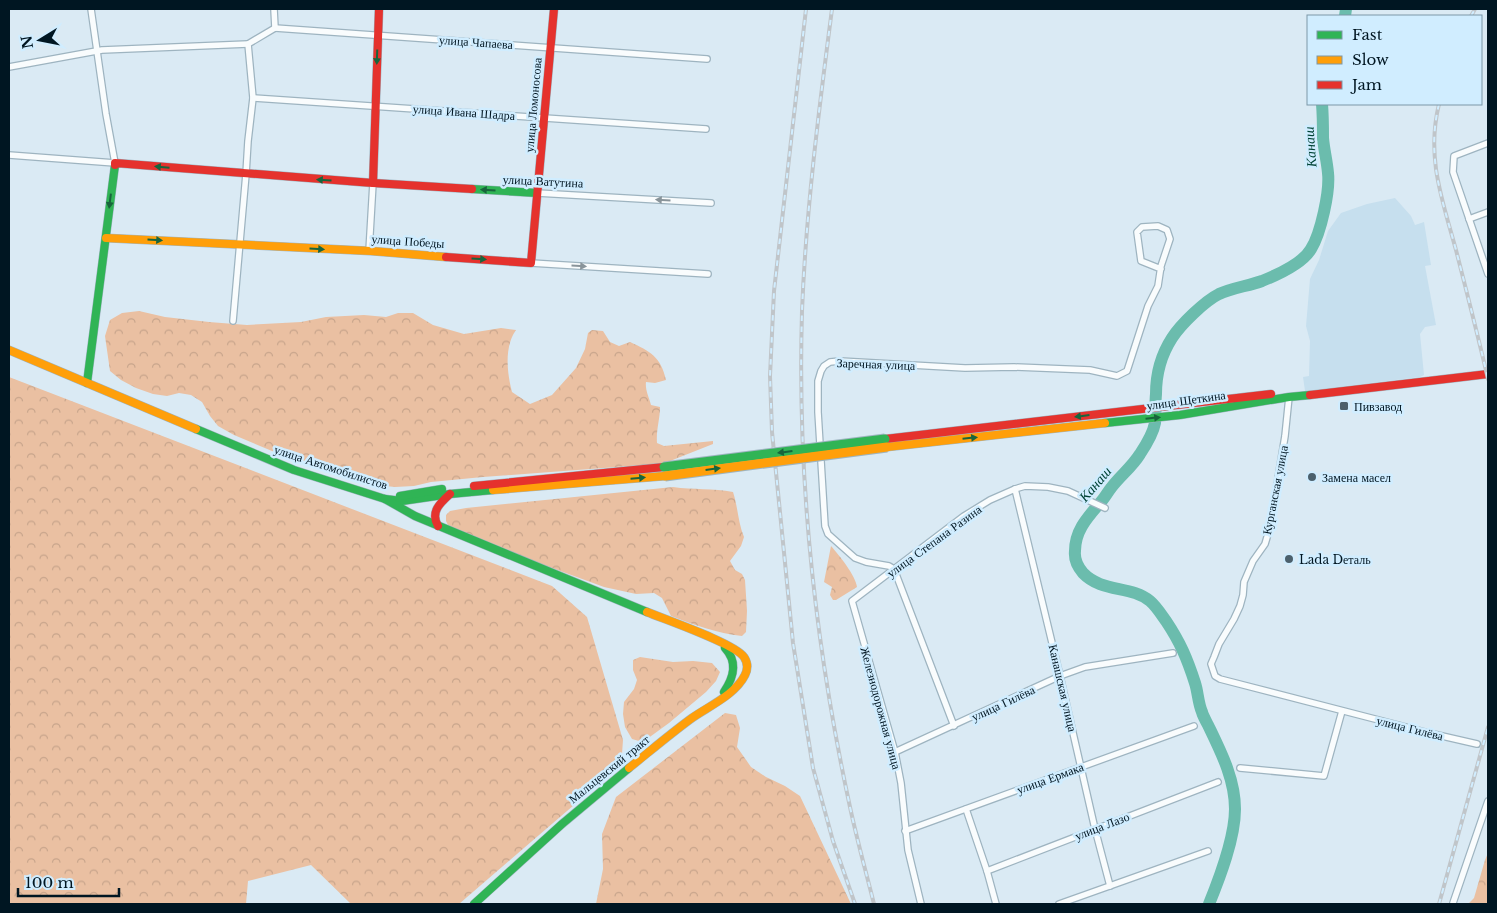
<svg xmlns="http://www.w3.org/2000/svg" width="1497" height="913" font-family="'Libre Baskerville',serif">
	<defs>
		<pattern id="forest-crowns" width="20" height="18" patternUnits="userSpaceOnUse" patternTransform="scale(1.25)"><rect width="20" height="18" fill="#eac0a2"/><path d="M2 6a3 3 0 1 1 6 0M12 15a3 3 0 1 1 6 0" fill="none" stroke="#c7a48b"/></pattern>
	</defs>
	<rect width="100%" height="100%" fill="#daeaf4"/>
	<path fill="#c6dfee" d="M1395 198 1411 216 1415 225 1424 222 1431 265 1425 266 1436 325 1425 327 1420 334 1424 375 1420 377 1305 391 1303 377 1309 376 1310 341 1306 326 1310 279 1319 260 1328 231 1341 213 1367 204Z"/>
	<g fill="url(#forest-crowns)">
		<path d="M139 311 165 317 209 322 247 325 301 322 326 317 364 315 386 317 398 313H413L433 325 464 334 501 328 516 330C504 347 507 373 512 392L530 404 552 395 576 368 585 349 588 333 592 330 603 331 610 342 619 346 630 342C650 351 661 357 666 380L655 383 646 382C645 390 649 397 651 405L660 407C660 419 656 430 657 443L664 446 713 441V444L665 463 643 465 483 477 431 482 414 486 395 487 366 484 284 456 234 435 218 426 210 416 202 402 191 395 179 393 167 396 153 394 136 388 121 380 110 371 105 336 110 320 122 313Z"/>
		<path d="M9 377 552 586 587 617 623 740 622 754 617 768 459 904H351L311 865 248 881 246 904H9Z"/>
		<path d="M673 487C693 490 713 488 733 492 738 507 738 523 744 537L741 546 730 561 735 570 742 574 745 580 747 611 746 632 742 636C717 633 694 625 671 616L662 598 654 593 636 594 604 587 514 554 449 527 446 521V515L450 511 466 508Z"/>
		<path d="M831 546C839 555 856 576 857 587L836 600H833L830 595 832 587 824 582Z"/>
		<path d="M640 657 673 662 693 661 712 663 720 672 716 681 706 692 669 723 647 739 639 741 632 739 625 727 623 714 624 702 634 689 637 680 633 670V660Z"/>
		<path d="M725 713 736 715 740 728 737 747 751 767 766 777 785 786 800 796 851 904H596L603 869 602 834 616 797Z"/>
		<path d="M1488 853V904H1468L1474 898 1485 860Z"/>
	</g>
	<g fill="none" stroke-linecap="round" stroke-linejoin="round">
		<g stroke="#6bbcad" stroke-width="12">
			<path d="M1345 16 1346 9"/>
			<path d="M1209 904C1220 877 1235 838 1235 809 1235 779 1221 752 1208 725 1206 721 1203 716 1202 712 1198 703 1198 692 1195 683 1187 658 1180 642 1166 621 1161 614 1156 606 1150 601 1131 585 1102 593 1083 573 1077 566 1074 560 1075 551 1075 531 1087 518 1099 504 1104 499 1107 493 1111 488 1120 476 1132 467 1140 454 1146 445 1153 434 1155 423 1156 413 1155 403 1156 394 1156 373 1161 355 1172 338 1181 324 1205 301 1219 294 1232 288 1248 286 1262 281 1277 275 1303 263 1311 249 1321 233 1330 191 1328 173 1327 161 1324 150 1323 138 1323 126 1323 116 1322 104"/>
		</g>
		<g stroke="#9eb4c0" stroke-width="8">
			<g id="street">
				<path d="M274 9 275 28"/>
				<path d="M275 28 707 59"/>
				<path d="M9 67 102 50 248 44"/>
				<path d="M253 98 706 129"/>
				<path d="M1488 143 1454 156 1453 172 1488 274"/>
				<path d="M9 155 115 163 106 114 91 9"/>
				<path d="M537 193 711 203"/>
				<path d="M1469 219 1488 212"/>
				<path d="M369 251 373 183"/>
				<path d="M531 263 708 274"/>
				<path d="M233 321 246 174 248 141 253 98 248 44 275 28"/>
				<path d="M1289 397 1285 436 1270 527 1265 544 1253 561 1244 582 1243 595 1240 606 1234 619 1219 644 1214 657 1211 664 1215 676 1220 679 1429 733 1477 744"/>
				<path d="M1015 489 1060 676 1095 829 1110 886"/>
				<path d="M954 726 894 569 889 566 866 562 855 558 828 534 825 526 818 412V381L821 371 824 366 830 362 840 361 965 368 1014 367 1090 370 1117 376 1127 371 1148 306 1158 286 1161 266 1170 239 1167 230 1158 226 1142 227 1137 232 1141 261 1161 269"/>
				<path d="M895 752 1060 676 1085 667 1173 653"/>
				<path d="M1240 768 1324 776 1342 711"/>
				<path d="M966 809 987 871 996 904"/>
				<path d="M905 831 1194 726"/>
				<path d="M987 871 1218 782"/>
				<path d="M1453 903 1488 801"/>
				<path d="M921 904 908 850 901 783 895 752 852 601 964 516 990 500 1015 489 1025 486 1048 487 1068 491 1105 508"/>
				<path d="M1059 904 1208 851"/>
			</g>
		</g>
		<g stroke="#9eb4c0" stroke-width="9">
			<g id="fast">
				<path d="M472 189 537 193"/>
				<path d="M87 383 115 165"/>
				<path d="M1105 423 1180 415 1289 397 1310 395"/>
				<path d="M196 429 294 470 385 499 402 501 450 494 493 490"/>
				<path d="M400 496 442 489"/>
				<path d="M385 499 415 516 647 612"/>
				<path d="M724 692C734 677 738 662 725 648"/>
				<path d="M474 904 562 824 629 768"/>
			</g>
		</g>
		<g stroke="#9eb4c0" stroke-width="9">
			<g id="slow">
				<path d="M106 238 371 251 446 257"/>
				<path d="M9 350 196 429"/>
				<path d="M887 447 1105 423"/>
				<path d="M493 490 665 476"/>
				<path d="M629 768C649 752 670 734 692 718 709 706 735 695 745 675 748 669 748 663 744 657 734 643 666 620 647 612"/>
			</g>
		</g>
		<g stroke="#9eb4c0" stroke-width="9">
			<g id="jam">
				<path d="M115 165V163L373 183 472 189"/>
				<path d="M373 183 379 9"/>
				<path d="M446 257 531 263 554 9"/>
				<path d="M1310 395 1488 374"/>
				<path d="M885 439 1271 394"/>
				<path d="M474 486 664 467"/>
				<path d="M438 526C430 512 440 503 450 494"/>
			</g>
		</g>
		<use href="#street" stroke="#f9fcfd" stroke-width="5.5"/>
		<use href="#fast" stroke="#30b455" stroke-width="8"/>
		<use href="#slow" stroke="#ff9f0a" stroke-width="8"/>
		<use href="#jam" stroke="#e5322d" stroke-width="8"/>
		<g stroke="#c0c5c9" stroke-width="4">
			<g id="rail">
				<path d="M806 9 774 291 770 376 772 432 793 643 813 768 833 841 855 904"/>
				<path d="M832 9C819 109 806 210 802 311 797 478 815 645 850 807 857 840 866 872 874 904"/>
				<path d="M1471 16 1475 9"/>
				<path d="M1439 104C1426 157 1442 199 1456 250 1467 293 1478 336 1488 379"/>
				<path d="M1439 904 1488 727"/>
			</g>
		</g>
		<use href="#rail" stroke="#d0edff" stroke-width="2" stroke-dasharray="5.5" stroke-linecap="butt"/>
		<g stroke="#9eb4c0" stroke-width="11" stroke-linecap="butt">
			<path id="fast-bridge" d="M664 467 885 439"/>
		</g>
		<g stroke="#9eb4c0" stroke-width="11" stroke-linecap="butt">
			<path id="slow-bridge" d="M665 476 887 447"/>
		</g>
		<use href="#fast-bridge" stroke="#30b455" stroke-width="9"/>
		<use href="#slow-bridge" stroke="#ff9f0a" stroke-width="9"/>
	</g>
	<defs><path id="oneway-solid" d="M-6-.8H1V-3.2L6.5 0L1 3.2V.8H-6Z" transform="scale(1.25)"/></defs>
	<g fill="#18653c">
		<use href="#oneway-solid" transform="translate(377 57) rotate(92)"/>
		<use href="#oneway-solid" transform="translate(162 167) rotate(-175)"/>
		<use href="#oneway-solid" transform="translate(324 180) rotate(-176)"/>
		<use href="#oneway-solid" transform="translate(488 190) rotate(-177)"/>
		<use href="#oneway-solid" transform="translate(110 201) rotate(97)"/>
		<use href="#oneway-solid" transform="translate(155 240) rotate(3)"/>
		<use href="#oneway-solid" transform="translate(317 249) rotate(3)"/>
		<use href="#oneway-solid" transform="translate(479 259) rotate(4)"/>
		<use href="#oneway-solid" transform="translate(1082 416) rotate(173)"/>
		<use href="#oneway-solid" transform="translate(1153 418) rotate(-6)"/>
		<use href="#oneway-solid" transform="translate(970 438) rotate(-6)"/>
		<use href="#oneway-solid" transform="translate(785 452) rotate(173)"/>
		<use href="#oneway-solid" transform="translate(713 469) rotate(-7)"/>
		<use href="#oneway-solid" transform="translate(638 478) rotate(-5)"/>
	</g>
	<g fill="#89949a">
		<use href="#oneway-solid" transform="translate(663 200) rotate(-177)"/>
		<use href="#oneway-solid" transform="translate(579 266) rotate(3)"/>
	</g>
	<g fill="#4c606c" stroke="#d0edff" stroke-width="2">
		<rect x="1339" y="401" width="10" height="10" rx="2.5"/>
		<circle cx="1312" cy="477" r="5"/>
		<circle cx="1289" cy="559" r="5"/>
	</g>
	<g text-anchor="middle" dominant-baseline="central" stroke-width="5" stroke-linejoin="round" paint-order="stroke">
		<g font-size="12" fill="#001622" stroke="#d0edff">
			<text transform="translate(476 42) rotate(4)">улица Чапаева</text>
			<text transform="translate(533 105) rotate(-85)">улица Ломоносова</text>
			<text transform="translate(464 112) rotate(4)">улица Ивана Шадра</text>
			<text transform="translate(543 181) rotate(3)">улица Ватутина</text>
			<text transform="translate(408 241) rotate(4)">улица Победы</text>
			<text transform="translate(876 364) rotate(2)">Заречная улица</text>
			<text transform="translate(1186 400) rotate(-8)">улица Щеткина</text>
			<text transform="translate(331 467) rotate(18)">улица Автомобилистов</text>
			<text transform="translate(1275 490) rotate(-79)">Курганская улица</text>
			<text transform="translate(934 541) rotate(-36)">улица Степана Разина</text>
			<text transform="translate(1063 688) rotate(77)">Канашская улица</text>
			<text transform="translate(1003 703) rotate(-25)">улица Гилёва</text>
			<text transform="translate(881 708) rotate(75)">Железнодорожная улица</text>
			<text transform="translate(1410 728) rotate(14)">улица Гилёва</text>
			<text transform="translate(609 769) rotate(-39)">Мальцевский тракт</text>
			<text transform="translate(1050 778) rotate(-20)">улица Ермака</text>
			<text transform="translate(1102 826) rotate(-21)">улица Лазо</text>
		</g>
		<g font-size="12" fill="#001622" stroke="#d0edff" text-anchor="start">
			<text x="1354" y="406">Пивзавод</text>
			<text x="1322" y="477">Замена масел</text>
			<text x="1299" y="559">Lada Dеталь</text>
		</g>
		<g font-size="14" font-style="italic" fill="#004336" stroke="#d0edff">
			<text transform="translate(1310 147) rotate(-94)">Канаш</text>
			<text transform="translate(1095 484) rotate(-49)">Канаш</text>
		</g>
	</g>
	<rect width="1497" height="913" fill="none" stroke="#001622" stroke-width="20"/>
	<rect x="1307" y="15" width="175" height="90" fill="#d0edff" stroke="#7d97a7"/>
	<rect x="1317" y="31" width="25" height="8" fill="#30b455" stroke="#7d97a7"/>
	<text x="1352" y="40" font-size="15" fill="#001622">Fast</text>
	<rect x="1317" y="56" width="25" height="8" fill="#ff9f0a" stroke="#7d97a7"/>
	<text x="1352" y="65" font-size="15" fill="#001622">Slow</text>
	<rect x="1317" y="81" width="25" height="8" fill="#e5322d" stroke="#7d97a7"/>
	<text x="1352" y="90" font-size="15" fill="#001622">Jam</text>
	<g transform="translate(40 40) rotate(260)" stroke="#d0edff" stroke-width="4" paint-order="stroke">
	<path d="M0-4L9 19L0 12L-9 19Z" fill="#001622"/>
	<text y="-8" font-size="14" font-weight="bold" text-anchor="middle" fill="#001622">N</text>
	</g>
	<path d="M18 888v8h101v-8" fill="none" stroke="#001622" stroke-width="2.5"/>
	<text x="25" y="888" font-size="15" fill="#001622" stroke="#d0edff" stroke-width="4" paint-order="stroke">100 m</text>
</svg>
